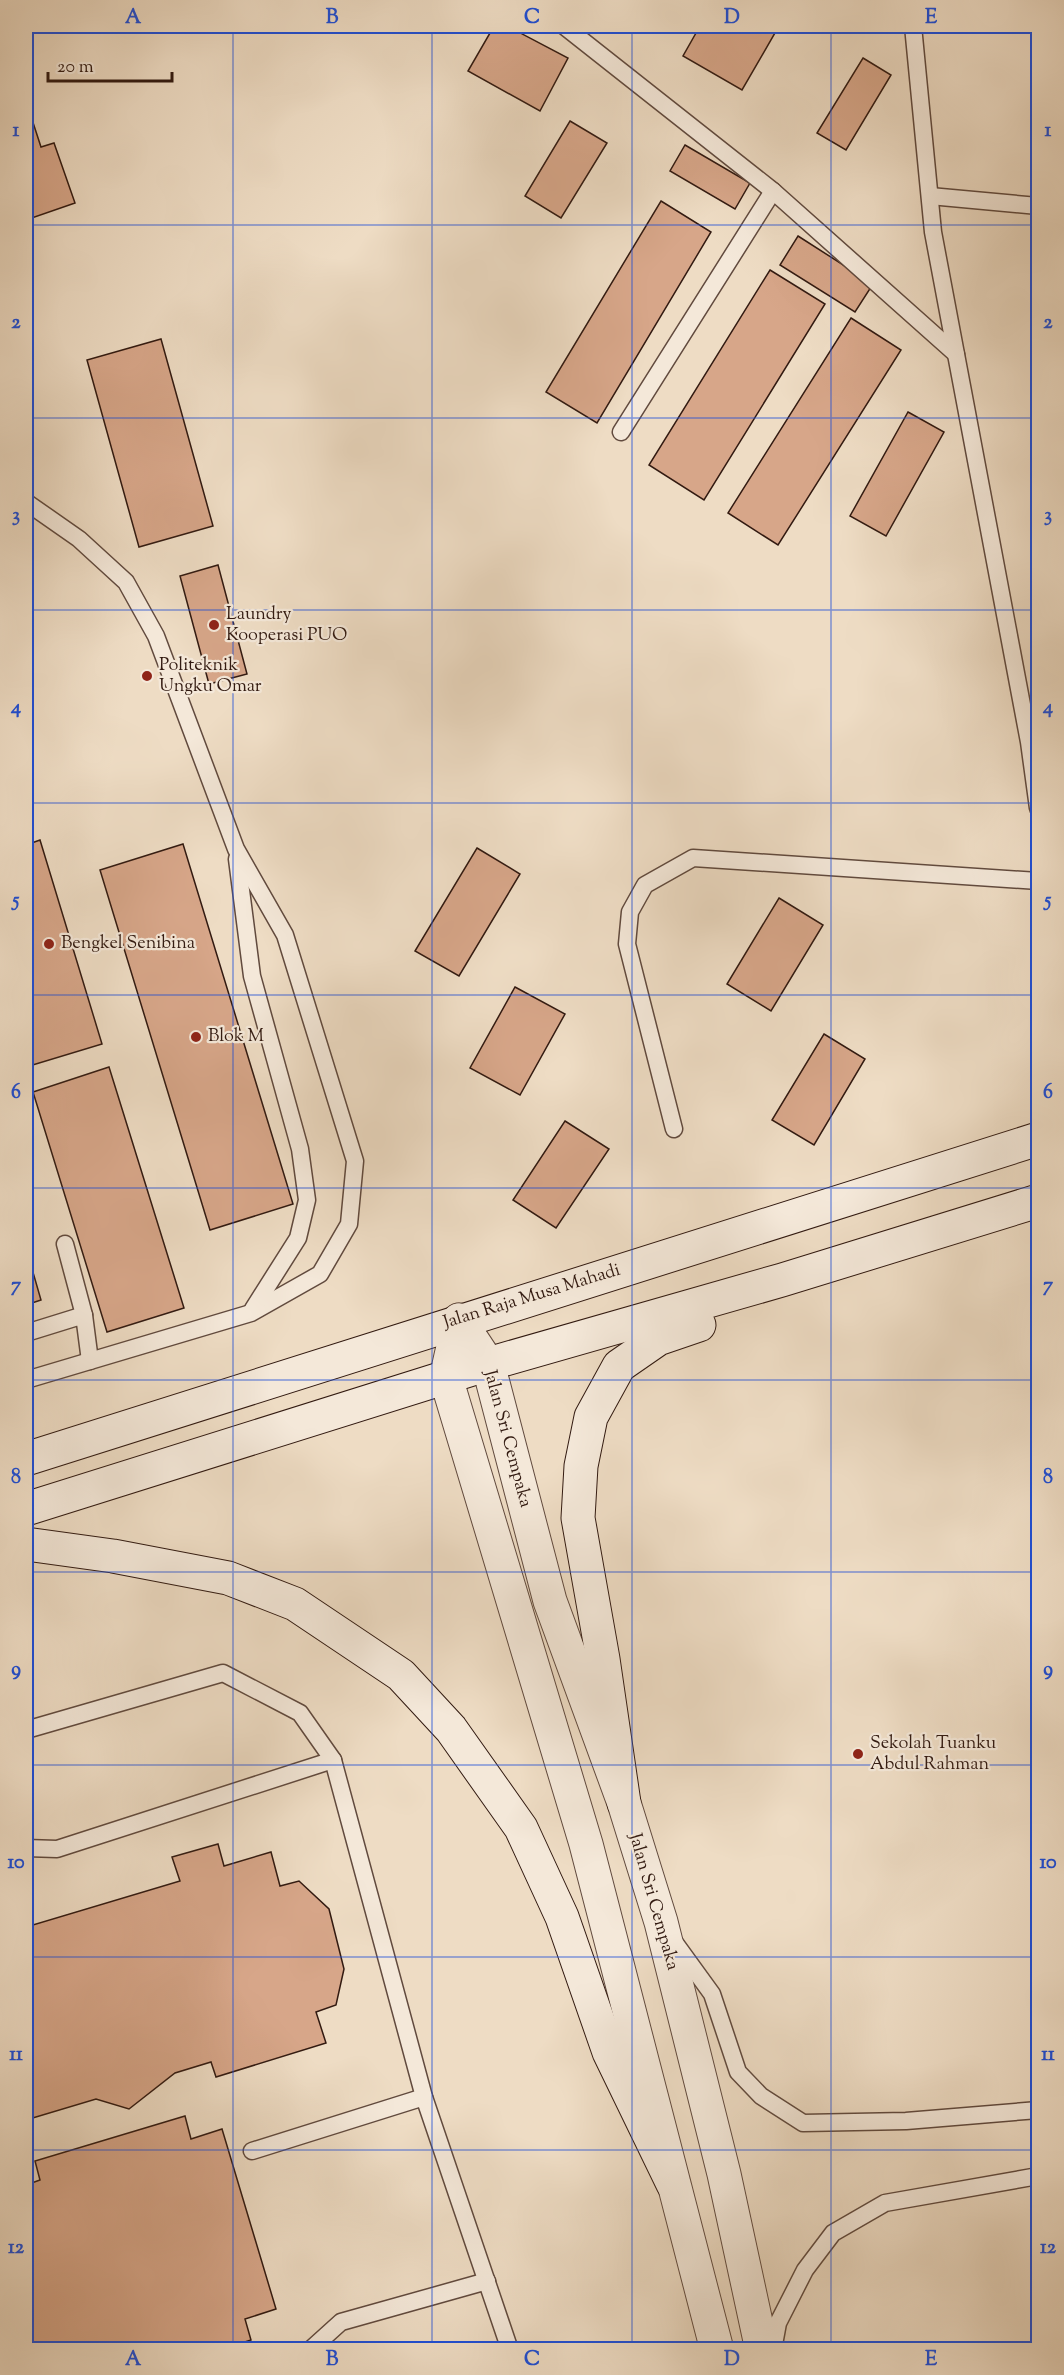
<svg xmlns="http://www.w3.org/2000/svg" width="1064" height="2375" font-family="'Sorts Mill Goudy',serif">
	<rect width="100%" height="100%" fill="#eedcc4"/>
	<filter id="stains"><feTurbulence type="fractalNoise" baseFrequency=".00333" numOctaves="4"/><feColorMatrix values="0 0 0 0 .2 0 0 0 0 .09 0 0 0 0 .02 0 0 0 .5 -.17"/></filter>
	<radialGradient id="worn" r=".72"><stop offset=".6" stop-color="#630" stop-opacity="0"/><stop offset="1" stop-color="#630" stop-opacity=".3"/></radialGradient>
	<g fill="#d7a689" stroke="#321a11" stroke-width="1.5">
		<path d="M494 26H507L568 58 540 111 468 71Z"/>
		<path d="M700 26H779L742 90 683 56Z"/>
		<path d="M863 58 891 75 846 150 817 133Z"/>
		<path d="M26 101 41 147 54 143 75 203 26 220Z"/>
		<path d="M570 121 607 143 561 218 525 196Z"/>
		<path d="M685 145 750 183 735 209 670 171Z"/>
		<path d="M661 201 711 232 597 423 546 392Z"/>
		<path d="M798 236 873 284 855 312 780 265Z"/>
		<path d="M770 270 825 304 704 500 649 465Z"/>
		<path d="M851 318 901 350 778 545 728 513Z"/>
		<path d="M161 339 213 526 139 547 87 360Z"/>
		<path d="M908 412 944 432 886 536 850 516Z"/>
		<path d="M218 565 247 674 209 684 180 576Z"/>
		<path d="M40 840 102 1044 26 1067V845Z"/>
		<path d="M183 844 293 1204 210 1230 100 870Z"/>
		<path d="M477 848 520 874 459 976 415 951Z"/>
		<path d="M779 898 823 925 771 1011 727 984Z"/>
		<path d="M515 987 565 1014 520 1095 470 1068Z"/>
		<path d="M824 1034 865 1059 814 1145 772 1120Z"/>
		<path d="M109 1067 184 1308 107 1332 33 1092Z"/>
		<path d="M565 1121 609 1149 556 1228 513 1200Z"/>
		<path d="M26 1248 41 1300 26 1305Z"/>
		<path d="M218 1844 224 1866 271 1852 280 1886 299 1881 329 1909 344 1969 336 2005 316 2012 326 2043 216 2077 211 2062 175 2073 129 2109 96 2099 26 2120V1927L180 1881 172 1857Z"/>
		<path d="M185 2116 191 2139 222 2129 276 2309 245 2319 251 2340 220 2350H26V2185L40 2180 35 2161Z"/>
	</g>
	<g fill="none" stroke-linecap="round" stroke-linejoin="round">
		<g stroke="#614a3e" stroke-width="19">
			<g id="service">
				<path d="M564 26 773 191 956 354"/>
				<path d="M913 26 933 232 1029 742 1038 808"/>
				<path d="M930 196 1038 206"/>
				<path d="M621 432 773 191"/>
				<path d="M26 502 79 539 126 582 156 636 236 849 285 935 355 1161 349 1224 320 1274 251 1313 26 1380"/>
				<path d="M237 859 252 976 300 1149 307 1200 298 1238 253 1309"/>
				<path d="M674 1129 627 944 630 912 645 885 693 858 1038 881"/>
				<path d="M65 1244 84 1315"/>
				<path d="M26 1333 84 1315 90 1361"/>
				<path d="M26 1730 223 1673 300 1713 333 1760 424 2097 510 2350"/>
				<path d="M26 1848 57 1849 333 1760"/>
				<path d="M675 1943 712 1994 738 2072 761 2096 803 2123 906 2121 1038 2110"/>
				<path d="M252 2151 424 2097"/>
				<path d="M310 2350 341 2322 487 2281"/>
				<path d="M773 2350 778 2323 805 2270 833 2233 885 2203 1038 2176"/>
			</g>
		</g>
		<g stroke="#614a3e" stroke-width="35">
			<g id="tertiary">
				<path d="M459 1320 488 1364 550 1601 624 1803 661 1922 724 2174 762 2350"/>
				<path d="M459 1320 446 1378 586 1844 717 2350"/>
			</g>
		</g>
		<g stroke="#321a11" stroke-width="35">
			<g id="secondary">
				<path d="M26 1459 1038 1139"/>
				<path d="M26 1509 488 1364 782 1280 1038 1201"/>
				<path d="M26 1544 113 1556 228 1578 295 1604 401 1675 451 1729 521 1828 562 1917 609 2052 673 2184"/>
				<path d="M624 1803 603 1659 578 1518 581 1466 591 1417 619 1366 658 1339 699 1325"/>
			</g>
		</g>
		<use href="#service" stroke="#f4e8d9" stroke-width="16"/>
		<use href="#tertiary" stroke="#f4e8d9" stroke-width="33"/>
		<use href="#secondary" stroke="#f4e8d9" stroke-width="33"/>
	</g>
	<path fill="none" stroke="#1d4ed8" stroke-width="1.5" stroke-opacity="0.55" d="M233 26V2350M432 26V2350M632 26V2350M831 26V2350M26 225H1038M26 418H1038M26 610H1038M26 803H1038M26 995H1038M26 1188H1038M26 1380H1038M26 1572H1038M26 1765H1038M26 1957H1038M26 2150H1038"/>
	<g fill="#8f2418" stroke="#f4e8d9" stroke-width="2">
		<circle cx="214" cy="625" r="6"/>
		<circle cx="147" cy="676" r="6"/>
		<circle cx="49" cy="944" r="6"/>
		<circle cx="196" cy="1037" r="6"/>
		<circle cx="858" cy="1754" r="6"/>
	</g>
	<g text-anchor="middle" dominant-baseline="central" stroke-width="4.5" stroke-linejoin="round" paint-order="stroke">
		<g font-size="18" fill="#321a11" stroke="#f4e8d9" text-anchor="start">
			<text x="226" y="615">Laundry<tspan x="226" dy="21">Kooperasi PUO</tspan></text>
			<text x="159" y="666">Politeknik<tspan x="159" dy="21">Ungku Omar</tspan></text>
			<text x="61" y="944">Bengkel Senibina</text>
			<text x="208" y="1037">Blok M</text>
			<text x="870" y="1744">Sekolah Tuanku<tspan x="870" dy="21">Abdul Rahman</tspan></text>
		</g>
		<g font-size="18" fill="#321a11" stroke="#f4e8d9">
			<text transform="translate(532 1297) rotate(-17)">Jalan Raja Musa Mahadi</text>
			<text transform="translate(507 1439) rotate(75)">Jalan Sri Cempaka</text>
			<text transform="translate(653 1902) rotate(74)">Jalan Sri Cempaka</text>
		</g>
	</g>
	<rect width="1064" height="2375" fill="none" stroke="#eedcc4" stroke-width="66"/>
	<path d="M48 72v9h124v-9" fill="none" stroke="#321a11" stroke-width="3"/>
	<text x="57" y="72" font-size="18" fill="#321a11" stroke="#f4e8d9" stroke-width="4.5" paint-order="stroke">20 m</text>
	<rect x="33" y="33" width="998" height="2309" fill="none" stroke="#1d4ed8" stroke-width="2"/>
	<g font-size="20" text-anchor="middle" font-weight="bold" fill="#1d4ed8">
		<text x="133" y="23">A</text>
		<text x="332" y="23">B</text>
		<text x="532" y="23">C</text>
		<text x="732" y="23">D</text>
		<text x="931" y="23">E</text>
		<text x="16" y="136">1</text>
		<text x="1048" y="136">1</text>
		<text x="16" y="328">2</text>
		<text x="1048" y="328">2</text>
		<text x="16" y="521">3</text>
		<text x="1048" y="521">3</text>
		<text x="16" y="713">4</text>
		<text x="1048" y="713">4</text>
		<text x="16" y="906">5</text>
		<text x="1048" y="906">5</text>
		<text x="16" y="1098">6</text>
		<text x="1048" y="1098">6</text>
		<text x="16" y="1291">7</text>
		<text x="1048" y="1291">7</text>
		<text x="16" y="1483">8</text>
		<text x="1048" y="1483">8</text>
		<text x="16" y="1675">9</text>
		<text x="1048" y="1675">9</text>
		<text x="16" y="1868">10</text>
		<text x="1048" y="1868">10</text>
		<text x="16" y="2060">11</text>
		<text x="1048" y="2060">11</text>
		<text x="16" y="2253">12</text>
		<text x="1048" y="2253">12</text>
		<text x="133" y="2365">A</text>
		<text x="332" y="2365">B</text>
		<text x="532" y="2365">C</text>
		<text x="732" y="2365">D</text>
		<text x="931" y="2365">E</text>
	</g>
	<rect width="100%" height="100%" filter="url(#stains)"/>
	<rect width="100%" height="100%" fill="url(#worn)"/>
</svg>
